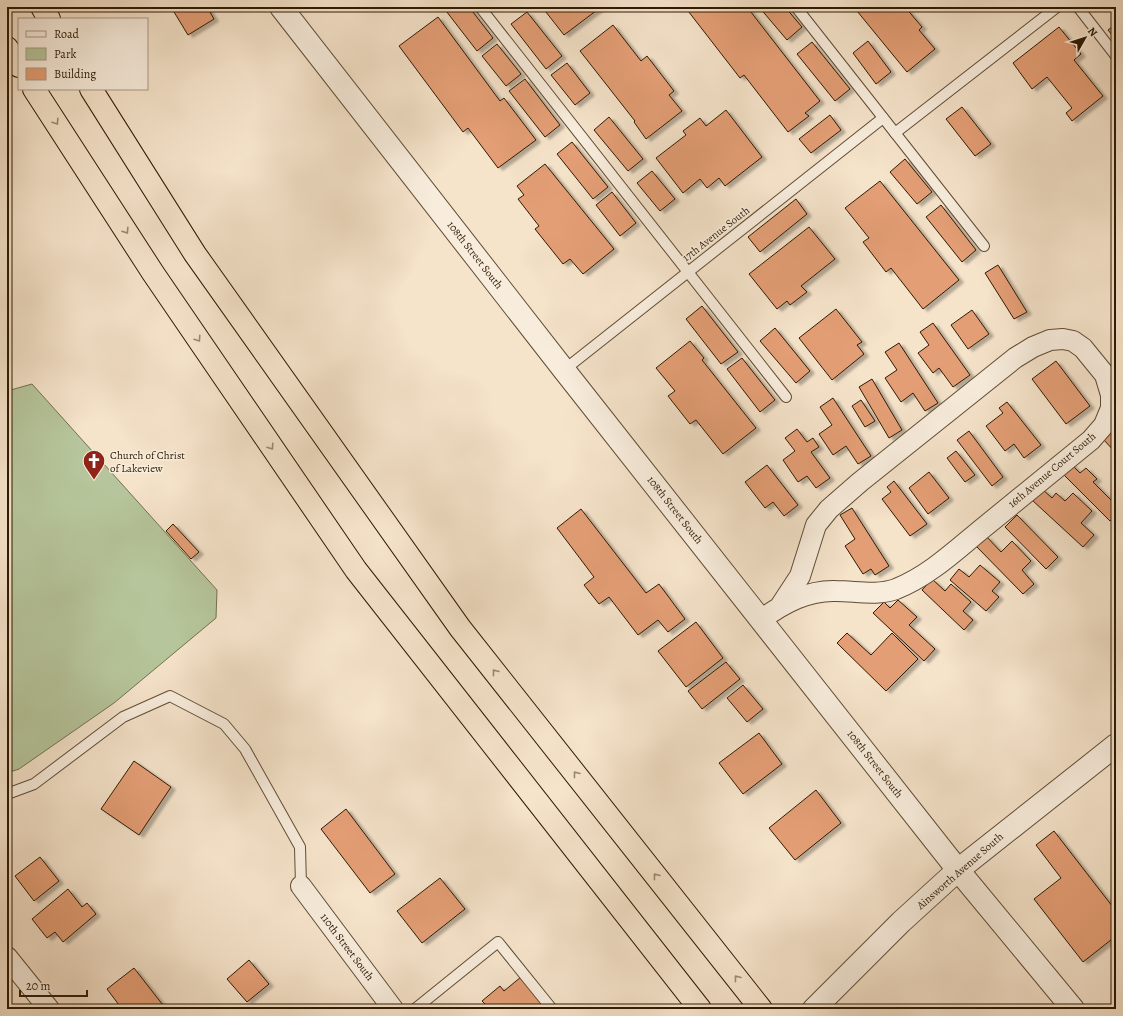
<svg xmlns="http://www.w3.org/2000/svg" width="1123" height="1016" font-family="Alegreya,serif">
	<defs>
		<filter id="shadow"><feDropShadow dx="4.5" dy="2.5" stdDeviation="1" flood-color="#0004"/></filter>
	</defs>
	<rect width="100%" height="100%" fill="#f5e3ca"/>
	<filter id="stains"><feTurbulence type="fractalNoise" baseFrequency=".005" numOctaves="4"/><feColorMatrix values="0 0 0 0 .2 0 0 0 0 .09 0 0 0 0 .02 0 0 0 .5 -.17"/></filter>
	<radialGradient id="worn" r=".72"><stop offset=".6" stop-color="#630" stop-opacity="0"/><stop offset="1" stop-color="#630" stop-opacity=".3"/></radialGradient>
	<path fill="#b6c59b" stroke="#72704f" d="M32 384 217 590 216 618 114 703 19 769 7 773V391Z"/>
	<g fill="#e49e74" stroke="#2e1a03" filter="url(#shadow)">
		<path d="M171 7H207L214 19 188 35Z"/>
		<path d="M443 7H469L493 38 477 51Z"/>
		<path d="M542 7H601L564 35Z"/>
		<path d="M685 7H747L820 101 805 113 809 116 788 132 744 75 740 78Z"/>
		<path d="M759 7H785L802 27 787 40Z"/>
		<path d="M862 7H905L922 27 919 30 935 49 907 72 857 11Z"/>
		<path d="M527 12 562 56 546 69 511 24Z"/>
		<path d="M438 17 500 101 504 98 536 140 498 168 468 128 463 132 399 46Z"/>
		<path d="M1116 24V40L1108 30Z"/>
		<path d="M613 25 641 61 647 56 674 91 669 95 682 111 646 139 634 122 635 121 580 51Z"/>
		<path d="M1059 27 1081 54 1074 60 1103 96 1072 121 1066 113 1072 108 1047 77 1032 89 1013 63Z"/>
		<path d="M868 41 891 72 876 84 853 53Z"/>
		<path d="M812 42 850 89 835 101 797 54Z"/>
		<path d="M497 44 521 74 506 86 482 56Z"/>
		<path d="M567 63 590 93 575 105 551 75Z"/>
		<path d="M525 79 560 125 545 137 509 91Z"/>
		<path d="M962 107 991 144 975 156 946 119Z"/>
		<path d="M726 110 762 157 725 186 719 178 707 188 700 179 683 193 656 158 686 135 683 131 700 118 706 126Z"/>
		<path d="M830 115 841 130 811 153 799 139Z"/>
		<path d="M609 117 643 159 628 171 594 130Z"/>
		<path d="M572 142 608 187 593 199 557 154Z"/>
		<path d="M905 159 932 192 917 204 890 172Z"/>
		<path d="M545 164 614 249 583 274 570 259 563 264 535 229 539 226 518 199 524 195 517 186Z"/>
		<path d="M652 171 675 199 660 211 637 183Z"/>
		<path d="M880 181 959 280 923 309 891 268 886 272 863 242 869 238 845 208Z"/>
		<path d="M612 192 636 223 620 236 596 205Z"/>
		<path d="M796 199 807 214 760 252 748 237Z"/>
		<path d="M941 205 976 250 962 262 926 217Z"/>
		<path d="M809 227 835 259 801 286 807 292 790 305 787 301 777 309 749 274Z"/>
		<path d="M998 265 1027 312 1014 319 985 273Z"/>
		<path d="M702 306 738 352 721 364 686 319Z"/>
		<path d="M836 309 862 342 857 345 864 354 832 380 799 338Z"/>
		<path d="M972 310 989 334 968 349 951 325Z"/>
		<path d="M933 323 970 375 953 387 939 368 933 373 918 353 929 345 920 332Z"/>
		<path d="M775 328 810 371 796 383 760 341Z"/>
		<path d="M690 341 704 358 702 360 756 428 723 454 696 420 690 424 668 396 675 391 656 368Z"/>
		<path d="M899 343 938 403 925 411 913 393 901 402 885 378 897 370 885 352Z"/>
		<path d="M742 358 775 400 760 412 727 369Z"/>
		<path d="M1056 361 1090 406 1066 424 1032 379Z"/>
		<path d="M872 379 902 430 889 438 859 387Z"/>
		<path d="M833 398 871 456 858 464 846 446 833 455 819 434 832 425 820 407Z"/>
		<path d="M861 400 875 421 865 427 852 406Z"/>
		<path d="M1007 402 1041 445 1024 458 1014 444 1005 451 986 426 1003 413 999 408Z"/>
		<path d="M1115 428 1116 429V453L1103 439Z"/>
		<path d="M797 429 807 442 813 438 819 447 811 452 830 478 816 488 807 476 798 482 783 460 795 451 785 438Z"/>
		<path d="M969 431 1003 477 992 486 957 440Z"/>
		<path d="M956 451 975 475 965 482 947 458Z"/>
		<path d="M1070 463 1080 473 1086 468 1097 479 1093 482 1116 505V516L1110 521 1061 472Z"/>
		<path d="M767 465 798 505 784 516 773 502 765 508 745 482Z"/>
		<path d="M929 472 949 498 928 514 909 488Z"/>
		<path d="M894 481 927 524 910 536 882 499 891 492 887 487Z"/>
		<path d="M1042 489 1052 498 1056 493 1065 501 1073 493 1092 511 1081 523 1094 535 1083 547 1032 500Z"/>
		<path d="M852 508 889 566 875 575 871 569 863 574 845 546 855 539 840 515Z"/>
		<path d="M581 509 646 593 659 584 685 619 668 632 658 620 638 635 609 597 599 604 584 585 594 577 557 528Z"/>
		<path d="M1017 515 1058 557 1046 569 1005 527Z"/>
		<path d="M173 524 199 552 191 559 166 531Z"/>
		<path d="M986 536 1001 552 1012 541 1031 561 1022 570 1034 584 1023 594 976 546Z"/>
		<path d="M980 565 1000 582 992 591 999 597 986 611 950 580 959 569 969 577Z"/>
		<path d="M932 579 945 591 951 584 971 602 963 611 973 620 964 630 922 590Z"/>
		<path d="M898 600 917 617 909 625 935 649 924 661 873 613 884 602 890 608Z"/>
		<path d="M696 622 723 658 686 687 658 651Z"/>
		<path d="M847 633 871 655 892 633 918 659 886 691 837 643Z"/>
		<path d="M726 662 740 679 702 709 688 691Z"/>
		<path d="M743 685 763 709 747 722 727 698Z"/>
		<path d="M759 733 782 764 743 794 719 763Z"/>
		<path d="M134 761 171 787 139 835 101 809Z"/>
		<path d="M816 790 841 823 795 860 769 828Z"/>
		<path d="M346 809 395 874 370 893 321 829Z"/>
		<path d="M1054 831 1116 911V936L1083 962 1034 899 1061 878 1036 845Z"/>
		<path d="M40 857 59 881 34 901 15 876Z"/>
		<path d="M440 878 465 909 422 943 397 911Z"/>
		<path d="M68 889 82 907 87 903 96 914 63 942 55 932 47 938 32 919Z"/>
		<path d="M249 960 269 984 247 1002 227 979Z"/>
		<path d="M134 968 166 1009H122L107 989Z"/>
		<path d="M521 977 547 1009H480L485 1004 482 1001 500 986 504 991Z"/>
	</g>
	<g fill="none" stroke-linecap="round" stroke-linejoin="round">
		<g stroke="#604c35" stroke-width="12">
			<g id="service">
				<path d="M480 7 786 397"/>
				<path d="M796 7 984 246"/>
				<path d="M1078 7 1116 56"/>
				<path d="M895 133 1057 7"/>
				<path d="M564 370 883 118"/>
				<path d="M7 794 34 784 123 717 170 696 224 724 245 749 300 847 301 886"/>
				<path d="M415 1009 498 942 552 1009"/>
			</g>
		</g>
		<g stroke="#604c35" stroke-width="22">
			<g id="minor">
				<path d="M762 619C784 603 808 590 836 591 856 591 877 596 896 589 929 576 956 550 983 528 1019 499 1055 469 1091 440L1104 425 1111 408V395L1105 375 1083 348 1073 341 1063 339 1050 340 1033 347 1015 358 860 482 829 509 816 525 800 576 781 605"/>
				<path d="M301 886 393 1009"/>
				<path d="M7 957 49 1009"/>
			</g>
		</g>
		<g stroke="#604c35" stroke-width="24">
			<g id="tertiary">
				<path d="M281 7 564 370 958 870 1073 1009"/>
				<path d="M814 1009 901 922 958 870 1116 745"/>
			</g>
		</g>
		<g stroke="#2e1a03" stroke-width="24">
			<g id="motorway">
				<path d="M42 7 49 19"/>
				<path d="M7 48 19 66"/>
				<path d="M34 89 153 273 356 570 700 1009"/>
				<path d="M91 89 195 254 460 628 761 1009"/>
			</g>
		</g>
		<use href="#service" stroke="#f8eddd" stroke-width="10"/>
		<use href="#minor" stroke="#f8eddd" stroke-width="20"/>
		<use href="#tertiary" stroke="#f8eddd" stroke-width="22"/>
		<use href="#motorway" stroke="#f5e3ca" stroke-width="22"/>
	</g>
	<defs><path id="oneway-chevron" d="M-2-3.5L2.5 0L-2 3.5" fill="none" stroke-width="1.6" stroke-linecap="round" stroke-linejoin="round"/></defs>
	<g stroke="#9b8970">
		<use href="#oneway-chevron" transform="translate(56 122) rotate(57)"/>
		<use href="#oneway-chevron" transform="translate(126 231) rotate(57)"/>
		<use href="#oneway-chevron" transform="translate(198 339) rotate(56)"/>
		<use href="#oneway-chevron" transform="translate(271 447) rotate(56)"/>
		<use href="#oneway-chevron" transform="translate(495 672) rotate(-128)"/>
		<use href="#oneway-chevron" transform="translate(576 774) rotate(-128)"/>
		<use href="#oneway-chevron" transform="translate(656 876) rotate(-128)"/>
		<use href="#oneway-chevron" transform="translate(737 978) rotate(-128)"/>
	</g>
	<defs>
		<g id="church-pin" transform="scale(1.15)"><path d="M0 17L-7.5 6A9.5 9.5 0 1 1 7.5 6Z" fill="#8f2418" stroke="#f8eddd"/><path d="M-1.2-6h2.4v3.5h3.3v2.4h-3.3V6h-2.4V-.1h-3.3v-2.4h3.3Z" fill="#fff"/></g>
	</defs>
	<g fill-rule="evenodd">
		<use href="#church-pin" x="94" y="461"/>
	</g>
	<g text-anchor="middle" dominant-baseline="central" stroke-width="3" stroke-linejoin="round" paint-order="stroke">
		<g font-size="11" fill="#2e1a03" stroke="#f8eddd">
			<text transform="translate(716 234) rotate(-38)">17th Avenue South</text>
			<text transform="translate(475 255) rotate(52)">108th Street South</text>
			<text transform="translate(1052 470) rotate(-40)">16th Avenue Court South</text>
			<text transform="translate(675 510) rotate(52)">108th Street South</text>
			<text transform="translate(875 764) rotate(52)">108th Street South</text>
			<text transform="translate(960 871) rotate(-41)">Ainsworth Avenue South</text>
			<text transform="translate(347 947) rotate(53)">110th Street South</text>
		</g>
		<g font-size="11" fill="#2e1a03" stroke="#f8eddd" text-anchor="start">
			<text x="110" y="455">Church of Christ<tspan x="110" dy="13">of Lakeview</tspan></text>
		</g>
	</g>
	<rect width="1123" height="1016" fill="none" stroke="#f5e3ca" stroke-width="24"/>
	<rect x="8" y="8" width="1107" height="1000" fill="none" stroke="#2e1a03" stroke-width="2"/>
	<rect x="12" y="12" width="1099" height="992" fill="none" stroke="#2e1a03"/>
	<rect x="18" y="18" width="130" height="72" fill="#f8eddd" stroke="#a79986"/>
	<rect x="26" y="31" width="20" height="6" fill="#f8eddd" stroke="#a79986"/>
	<text x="54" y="38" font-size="12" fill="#2e1a03">Road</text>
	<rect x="26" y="48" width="20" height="12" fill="#b6c59b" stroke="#a79986"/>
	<text x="54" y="58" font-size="12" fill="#2e1a03">Park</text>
	<rect x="26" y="68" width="20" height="12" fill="#e49e74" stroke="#a79986"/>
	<text x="54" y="78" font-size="12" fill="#2e1a03">Building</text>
	<g transform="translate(1085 38) rotate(51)" stroke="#f8eddd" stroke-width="3" paint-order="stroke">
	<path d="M0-3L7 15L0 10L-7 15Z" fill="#2e1a03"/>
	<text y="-6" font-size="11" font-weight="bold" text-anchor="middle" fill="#2e1a03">N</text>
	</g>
	<path d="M20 990v6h67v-6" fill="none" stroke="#2e1a03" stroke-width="2"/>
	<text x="26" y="990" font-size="12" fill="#2e1a03" stroke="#f8eddd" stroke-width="3" paint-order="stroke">20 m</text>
	<rect width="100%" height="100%" filter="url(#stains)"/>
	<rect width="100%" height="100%" fill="url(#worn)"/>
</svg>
